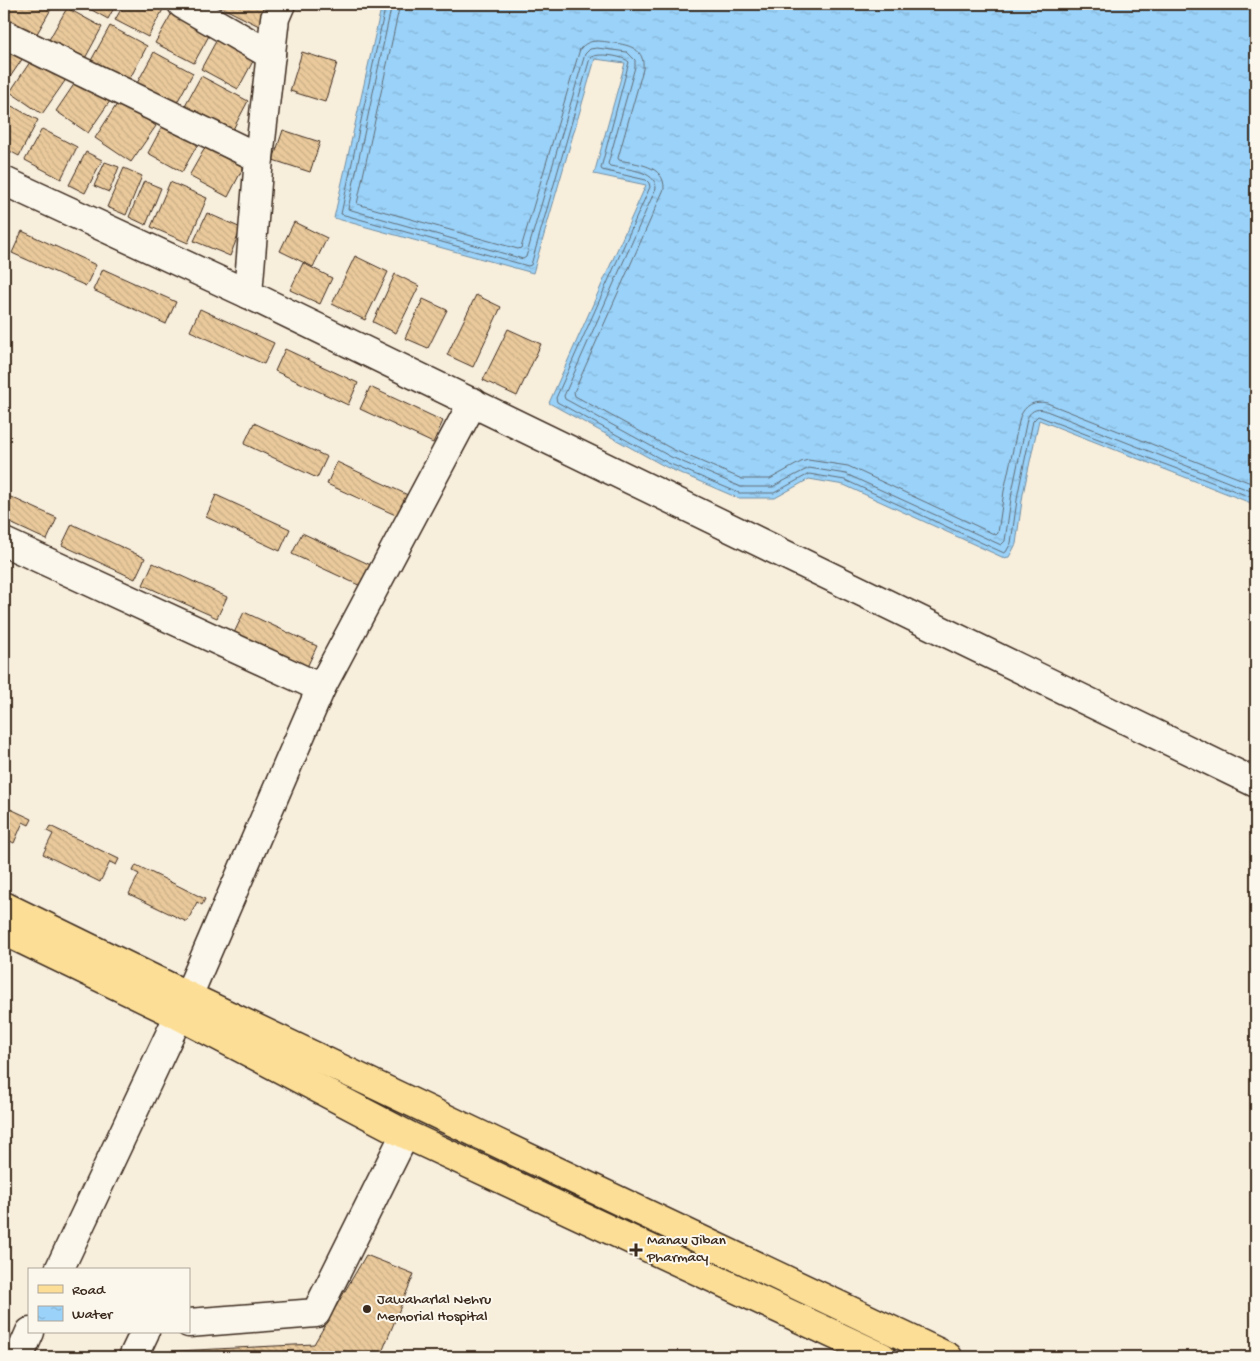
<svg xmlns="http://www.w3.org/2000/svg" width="1260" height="1361" font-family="'Gochi Hand',sans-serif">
	<defs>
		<pattern id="water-ripples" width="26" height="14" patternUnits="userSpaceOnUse" patternTransform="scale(1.25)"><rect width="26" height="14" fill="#9ad2f9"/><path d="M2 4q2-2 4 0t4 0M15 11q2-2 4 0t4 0" fill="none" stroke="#86b4d5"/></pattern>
		<pattern id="building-back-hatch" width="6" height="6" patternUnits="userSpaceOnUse" patternTransform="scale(1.25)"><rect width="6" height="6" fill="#eaca9c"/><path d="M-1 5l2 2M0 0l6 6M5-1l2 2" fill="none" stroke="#caae86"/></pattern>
	</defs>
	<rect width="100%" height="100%" fill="#f8eedc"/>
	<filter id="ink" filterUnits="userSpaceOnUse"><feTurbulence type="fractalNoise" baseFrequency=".02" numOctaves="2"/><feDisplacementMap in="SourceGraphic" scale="10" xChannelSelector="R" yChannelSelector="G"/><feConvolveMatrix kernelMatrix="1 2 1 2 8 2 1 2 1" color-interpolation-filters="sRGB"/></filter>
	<g filter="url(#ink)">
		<path fill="url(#water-ripples)" stroke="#748fa1" d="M382 4H1256V505L1039 420 1023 494 1016 544 1009 557 1004 558 844 485 809 479 775 498H738L666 467 549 403 646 185 594 174 625 63 595 59 533 273 334 218Z"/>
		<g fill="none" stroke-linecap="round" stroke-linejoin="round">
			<g stroke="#616d76" stroke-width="1">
				<path d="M386 4 341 214 528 266 531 265 590 58C596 52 624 56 629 62L601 168 602 170 646 180 649 183 650 187 556 398 557 402 668 463 739 493H774L809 474 845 480 1004 553 1006 552 1011 543 1018 493 1033 421 1038 416 1256 499"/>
				<path d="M392 4 348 209 523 259 526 257 585 54 590 49 597 48 627 52 635 60V67L608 164 610 166C625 169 656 170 656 188L564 396 565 399 671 457 741 487H772L809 468 846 474 1001 545 1005 541 1012 492 1027 419C1030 411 1036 408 1044 410L1256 493"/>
				<path d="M400 4 357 204 518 249 521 248 580 49C589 38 601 41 614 43 630 45 645 49 643 69L618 158 619 160C637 164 665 165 664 189L574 392 575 396 674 450 742 479H770L801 462 808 460 848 466 996 535 998 533 1004 491 1020 417C1025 405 1034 400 1047 403L1256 485"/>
			</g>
		</g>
		<g fill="url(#building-back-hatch)" stroke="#3b2a1e">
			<path d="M4 4H54L35 37 4 21Z"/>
			<path d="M81 4H116L108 19Z"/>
			<path d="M124 4H166L148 37 115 20Z"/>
			<path d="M218 4H271L259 26 217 5Z"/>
			<path d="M67 8 102 27 82 64 46 45Z"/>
			<path d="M173 11 211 32 194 63 155 43Z"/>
			<path d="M110 26 147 46 126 86 88 66Z"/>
			<path d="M221 32 258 52 238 89 201 69Z"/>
			<path d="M4 40 25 55 4 86Z"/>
			<path d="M154 52 193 73 174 108 135 87Z"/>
			<path d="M302 52 337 63 325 102 290 91Z"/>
			<path d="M34 56 67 78 42 114 10 92Z"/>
			<path d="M201 76 248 101 230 135 183 109Z"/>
			<path d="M77 80 110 101 88 133 56 111Z"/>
			<path d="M119 101 156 126 131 162 95 138Z"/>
			<path d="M4 102 38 120 19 156 4 148Z"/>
			<path d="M164 123 199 142 182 172 148 153Z"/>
			<path d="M42 129 77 147 61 179 25 160Z"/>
			<path d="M283 130 320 142 310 172 273 160Z"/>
			<path d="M206 146 244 166 228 197 189 176Z"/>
			<path d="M86 152 102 160 85 193 69 185Z"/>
			<path d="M105 162 119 167 109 192 94 186Z"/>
			<path d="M124 168 142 176 126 215 107 207Z"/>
			<path d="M144 181 161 188 146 225 129 217Z"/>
			<path d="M170 182 207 198 188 243 151 227Z"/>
			<path d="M207 213 241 228 230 256 194 241Z"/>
			<path d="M294 222 327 238 313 267 280 251Z"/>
			<path d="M22 231 96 265 86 286 12 253Z"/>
			<path d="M355 256 388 272 365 320 332 304Z"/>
			<path d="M303 263 332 278 320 304 290 290Z"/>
			<path d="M103 269 176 302 166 324 93 290Z"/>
			<path d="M395 274 419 286 396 333 373 322Z"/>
			<path d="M476 295 501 307 473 367 447 355Z"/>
			<path d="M423 299 447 310 428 348 405 338Z"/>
			<path d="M200 309 274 343 264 364 190 331Z"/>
			<path d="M508 329 541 344 517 396 483 380Z"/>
			<path d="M285 349 358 383 348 405 275 371Z"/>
			<path d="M370 387 443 421 433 443 360 409Z"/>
			<path d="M254 423 327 457 317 478 244 444Z"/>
			<path d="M337 462 410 496 400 517 327 484Z"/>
			<path d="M4 494 57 518 47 540 4 520Z"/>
			<path d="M216 495 290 529 280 551 206 517Z"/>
			<path d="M72 524 145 558 135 579 62 545Z"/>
			<path d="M302 533 375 567 365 588 292 554Z"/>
			<path d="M153 563 227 597 217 618 143 585Z"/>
			<path d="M244 612 317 646 307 667 234 633Z"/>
			<path d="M4 806 32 819 29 825 23 822 14 843 4 838Z"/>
			<path d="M50 826 119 859 116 865 110 862 100 882 43 854 53 834 47 831Z"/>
			<path d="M136 865 205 899 202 905 197 902 187 922 129 894 139 874 133 871Z"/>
			<path d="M366 1255 414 1274 380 1357H138V1353L314 1344Z"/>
		</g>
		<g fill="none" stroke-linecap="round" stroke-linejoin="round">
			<g stroke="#3b2a1e" stroke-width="31">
				<g id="street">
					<path d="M182 4 271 55"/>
					<path d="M4 34 259 158"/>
					<path d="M4 181 248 294 1256 783"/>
					<path d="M248 294 259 158 275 18 281 4"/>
					<path d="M4 542 321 688 473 402"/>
					<path d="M59 1270 188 996 321 688"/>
					<path d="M189 1323 316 1313 405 1134"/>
					<path d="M19 1357 30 1332"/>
					<path d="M133 1357 145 1332"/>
				</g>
			</g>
			<g stroke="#3b2a1e" stroke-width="31">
				<g id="primary">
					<path d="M4 906 188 996 948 1357"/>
					<path d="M4 931 178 1015 405 1134 882 1357"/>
				</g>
			</g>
			<use href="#street" stroke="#fbf7ec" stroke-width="28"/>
			<use href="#primary" stroke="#fcde96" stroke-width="28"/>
		</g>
	</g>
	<g fill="#3b2a1e" stroke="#fbf7ec" stroke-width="2">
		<path d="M633.5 1242.5h5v5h5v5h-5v5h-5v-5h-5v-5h5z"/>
		<circle cx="367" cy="1309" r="5"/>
	</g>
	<g text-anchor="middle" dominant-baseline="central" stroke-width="4" stroke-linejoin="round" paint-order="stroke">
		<g font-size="15" fill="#3b2a1e" stroke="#fbf7ec" text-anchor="start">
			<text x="647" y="1241">Manav Jiban<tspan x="647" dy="17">Pharmacy</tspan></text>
			<text x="377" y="1300">Jawaharlal Nehru<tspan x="377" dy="17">Memorial Hospital</tspan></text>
		</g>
	</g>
	<rect width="1260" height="1361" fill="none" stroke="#fbf7ec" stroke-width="20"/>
	<rect x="10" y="10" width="1240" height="1341" fill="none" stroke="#3b2a1e" stroke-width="2" filter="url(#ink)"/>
	<rect x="28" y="1268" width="162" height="65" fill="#fbf7ec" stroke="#aea59a"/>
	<rect x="38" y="1285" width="25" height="8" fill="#fcde96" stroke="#aea59a"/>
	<text x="72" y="1294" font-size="15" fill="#3b2a1e">Road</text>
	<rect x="38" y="1306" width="25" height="15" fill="url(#water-ripples)" stroke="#aea59a"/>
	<text x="72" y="1318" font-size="15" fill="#3b2a1e">Water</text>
</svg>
